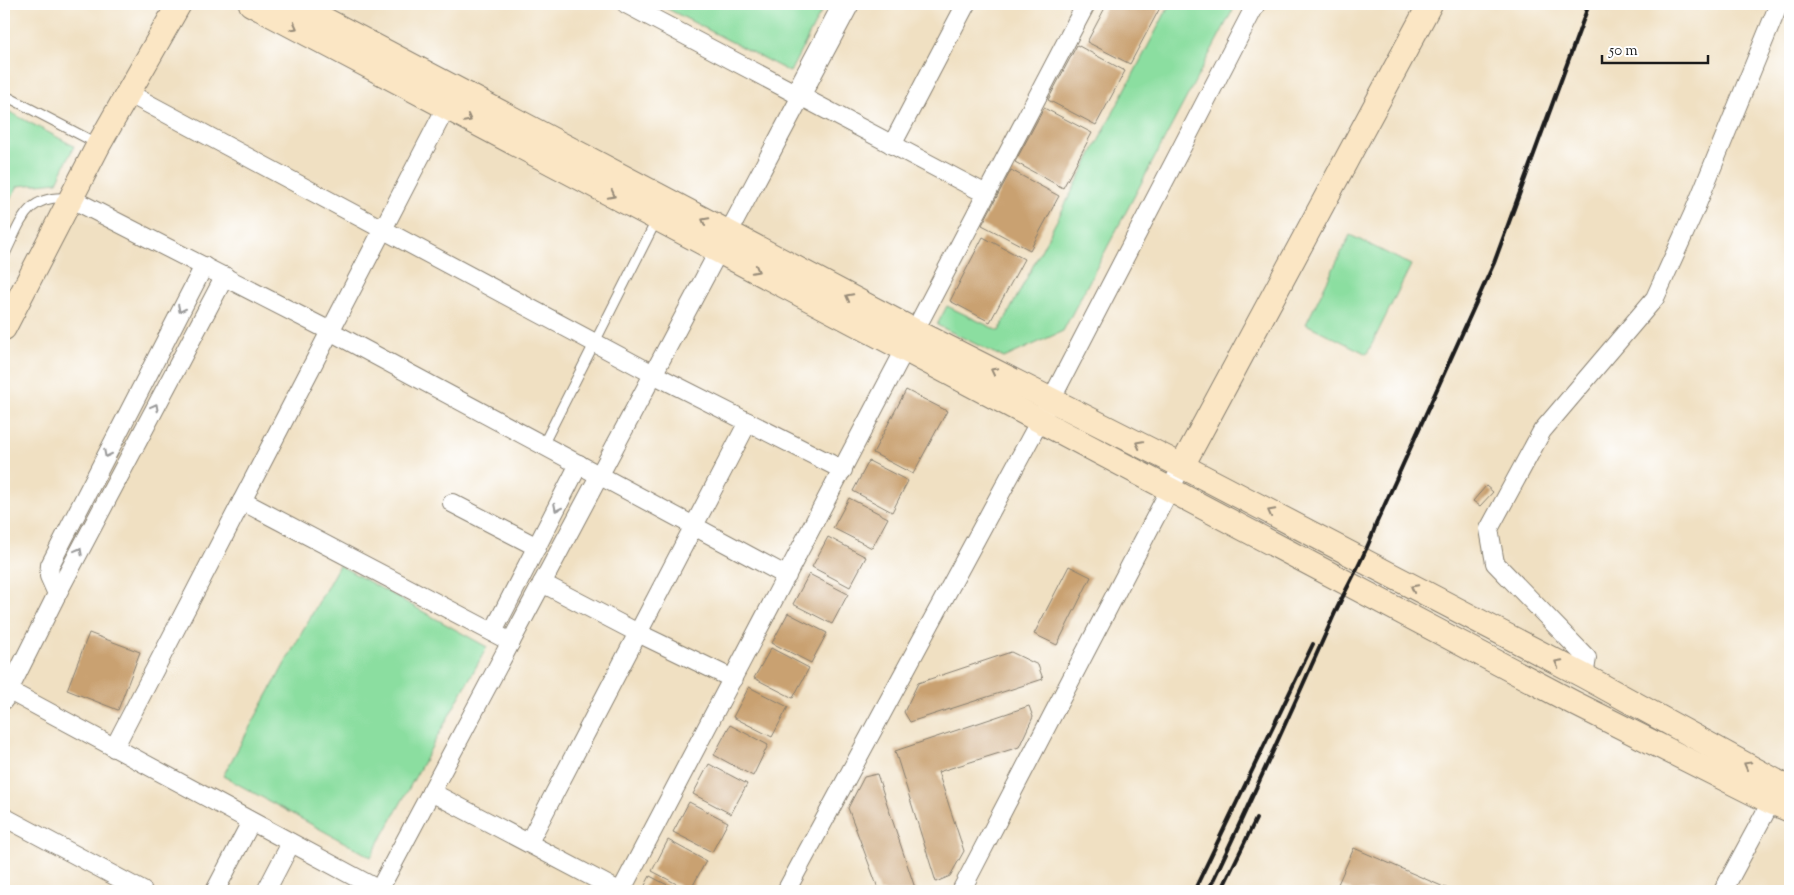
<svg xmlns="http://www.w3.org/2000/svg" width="1794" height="895" font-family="'Sorts Mill Goudy',serif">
	<rect width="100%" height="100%" fill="#fff"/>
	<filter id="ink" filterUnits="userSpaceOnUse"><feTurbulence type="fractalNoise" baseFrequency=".02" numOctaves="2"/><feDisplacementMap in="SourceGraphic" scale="10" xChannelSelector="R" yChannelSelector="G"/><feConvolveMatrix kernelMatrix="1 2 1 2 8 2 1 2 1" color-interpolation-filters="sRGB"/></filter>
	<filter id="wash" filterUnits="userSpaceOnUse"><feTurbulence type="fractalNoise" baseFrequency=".0096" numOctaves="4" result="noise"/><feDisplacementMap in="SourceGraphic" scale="20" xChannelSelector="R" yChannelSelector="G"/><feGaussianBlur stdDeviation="1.12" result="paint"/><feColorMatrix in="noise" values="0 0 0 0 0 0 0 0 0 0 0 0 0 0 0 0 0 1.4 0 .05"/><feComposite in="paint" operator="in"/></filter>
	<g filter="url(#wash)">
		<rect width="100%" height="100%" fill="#f0e0c2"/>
		<g fill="#8bdea0" stroke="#547d5e">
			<path d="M658 4H825L790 72Z"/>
			<path d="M1170 4H1236L1063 331 1004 358 937 325 947 306 999 331Z"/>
			<path d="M4 109 74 146 57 182 18 186 4 210Z"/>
			<path d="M1350 235 1411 265 1367 354 1306 324Z"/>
			<path d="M339 565 487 647 371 857 223 776Z"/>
		</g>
		<g id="blocks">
			<g fill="#c9a171">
				<path d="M1107 4H1162L1130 64 1087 42Z"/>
				<path d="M1077 45 1125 71 1096 125 1048 100Z"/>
				<path d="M1044 108 1092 133 1063 188 1015 162Z"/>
				<path d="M1011 170 1059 196 1030 250 982 225Z"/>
				<path d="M983 237 1024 259 990 322 950 301Z"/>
				<path d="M906 390 947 411 913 474 873 453Z"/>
				<path d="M869 461 908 481 892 512 853 491Z"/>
				<path d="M1486 486 1493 492 1480 506 1473 501Z"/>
				<path d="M849 498 888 518 872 548 833 528Z"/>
				<path d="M828 537 866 557 850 587 812 567Z"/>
				<path d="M1069 566 1091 577 1057 645 1034 634Z"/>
				<path d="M809 574 848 594 832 624 793 604Z"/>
				<path d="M788 613 827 633 811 663 772 643Z"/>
				<path d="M89 633 140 652 118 710 67 690Z"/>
				<path d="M771 648 809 668 793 698 754 678Z"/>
				<path d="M1011 652 1038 665 1043 679 910 722 904 712 918 683Z"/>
				<path d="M749 687 788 707 772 737 733 717Z"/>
				<path d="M1029 706 1033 717 1019 747 938 772 964 851 950 876 936 882 895 751Z"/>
				<path d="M730 725 768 745 753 776 714 755Z"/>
				<path d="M709 764 747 784 731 814 693 794Z"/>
				<path d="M877 774 916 891H879L848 808 864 777Z"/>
				<path d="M689 802 728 822 712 852 673 832Z"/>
				<path d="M668 840 706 861 690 891 652 871Z"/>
				<path d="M1354 848 1453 891H1354L1338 884Z"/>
				<path d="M650 876 679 891H642Z"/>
			</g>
		</g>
	</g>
	<g filter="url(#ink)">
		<use href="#blocks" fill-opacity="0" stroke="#867e6f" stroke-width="1"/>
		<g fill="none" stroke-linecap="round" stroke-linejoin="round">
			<g stroke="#867e6f" stroke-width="11">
				<g id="lane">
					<path d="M791 91 837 4"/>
					<path d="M4 95 98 144"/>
					<path d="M4 256C21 223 25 194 69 198"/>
					<path d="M543 445 654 225"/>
				</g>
			</g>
			<g stroke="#867e6f" stroke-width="20">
				<g id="street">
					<path d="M626 4 986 194"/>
					<path d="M128 93 653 374 843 470"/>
					<path d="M892 145 966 4"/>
					<path d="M70 198 330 331 787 576"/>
					<path d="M242 501 511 642"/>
					<path d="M452 503 537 547"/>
					<path d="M542 583 638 633 733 679"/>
					<path d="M57 594 49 576 50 565 204 266"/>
					<path d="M493 632 579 464"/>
					<path d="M1584 676 1587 658 1495 563 1489 529 1542 431 1655 298 1693 214 1779 4"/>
					<path d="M4 688 381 891"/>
					<path d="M4 700 57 594 225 276"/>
					<path d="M114 748 452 96"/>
					<path d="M431 792 619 891"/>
					<path d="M4 817 143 891"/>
					<path d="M529 842 748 422"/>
					<path d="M379 890 850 4"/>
					<path d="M215 891 251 822"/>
					<path d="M266 891 291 843"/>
					<path d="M621 891 1086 4"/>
					<path d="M786 891 1051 400 1256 4"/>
					<path d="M961 891 1182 466"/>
					<path d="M1723 891 1771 802"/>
				</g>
			</g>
			<g stroke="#867e6f" stroke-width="26">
				<g id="secondary">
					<path d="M251 4 1572 702 1771 802 1790 810"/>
					<path d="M295 4 915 331 1182 466 1584 676 1790 789"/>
					<path d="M4 328 99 144 179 4"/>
					<path d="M1182 466 1430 4"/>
				</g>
			</g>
			<use href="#lane" stroke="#fff" stroke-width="9"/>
			<use href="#street" stroke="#fff" stroke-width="18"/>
			<use href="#secondary" stroke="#fbe6c4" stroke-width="24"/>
			<g stroke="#1c1c1c" stroke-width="4">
				<path d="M1194 891 1313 644"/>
				<path d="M1208 891C1250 803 1290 714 1330 624 1344 590 1365 559 1376 524L1494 263 1589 4"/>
				<path d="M1221 891 1256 819"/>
			</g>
		</g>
		<defs><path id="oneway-chevron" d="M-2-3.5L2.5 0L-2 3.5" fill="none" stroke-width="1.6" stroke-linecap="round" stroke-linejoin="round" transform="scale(1.25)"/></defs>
		<g stroke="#978b78">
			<use href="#oneway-chevron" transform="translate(294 27) rotate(28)"/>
			<use href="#oneway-chevron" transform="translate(468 119) rotate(28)"/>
			<use href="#oneway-chevron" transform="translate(612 195) rotate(28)"/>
			<use href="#oneway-chevron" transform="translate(705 221) rotate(-152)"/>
			<use href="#oneway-chevron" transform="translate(756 270) rotate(28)"/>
			<use href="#oneway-chevron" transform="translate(849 297) rotate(-152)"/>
			<use href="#oneway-chevron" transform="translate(994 371) rotate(-153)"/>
			<use href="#oneway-chevron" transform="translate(1139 444) rotate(-153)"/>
			<use href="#oneway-chevron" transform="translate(1271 512) rotate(-152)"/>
			<use href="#oneway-chevron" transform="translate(1414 588) rotate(-152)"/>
			<use href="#oneway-chevron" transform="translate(1558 663) rotate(-152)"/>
			<use href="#oneway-chevron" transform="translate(1747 765) rotate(-151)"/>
		</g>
		<g stroke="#999">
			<use href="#oneway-chevron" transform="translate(181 309) rotate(117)"/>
			<use href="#oneway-chevron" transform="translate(155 407) rotate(-62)"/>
			<use href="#oneway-chevron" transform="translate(107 454) rotate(117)"/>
			<use href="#oneway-chevron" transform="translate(557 508) rotate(117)"/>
			<use href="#oneway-chevron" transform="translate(79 551) rotate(-62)"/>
		</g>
	</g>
	<rect width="1794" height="895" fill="none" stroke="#fff" stroke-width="20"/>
	<path d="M1602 55v8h106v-8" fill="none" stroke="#1c1c1c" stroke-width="2.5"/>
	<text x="1609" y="55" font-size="15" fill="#1c1c1c" stroke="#ffffff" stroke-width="4" paint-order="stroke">50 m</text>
</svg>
